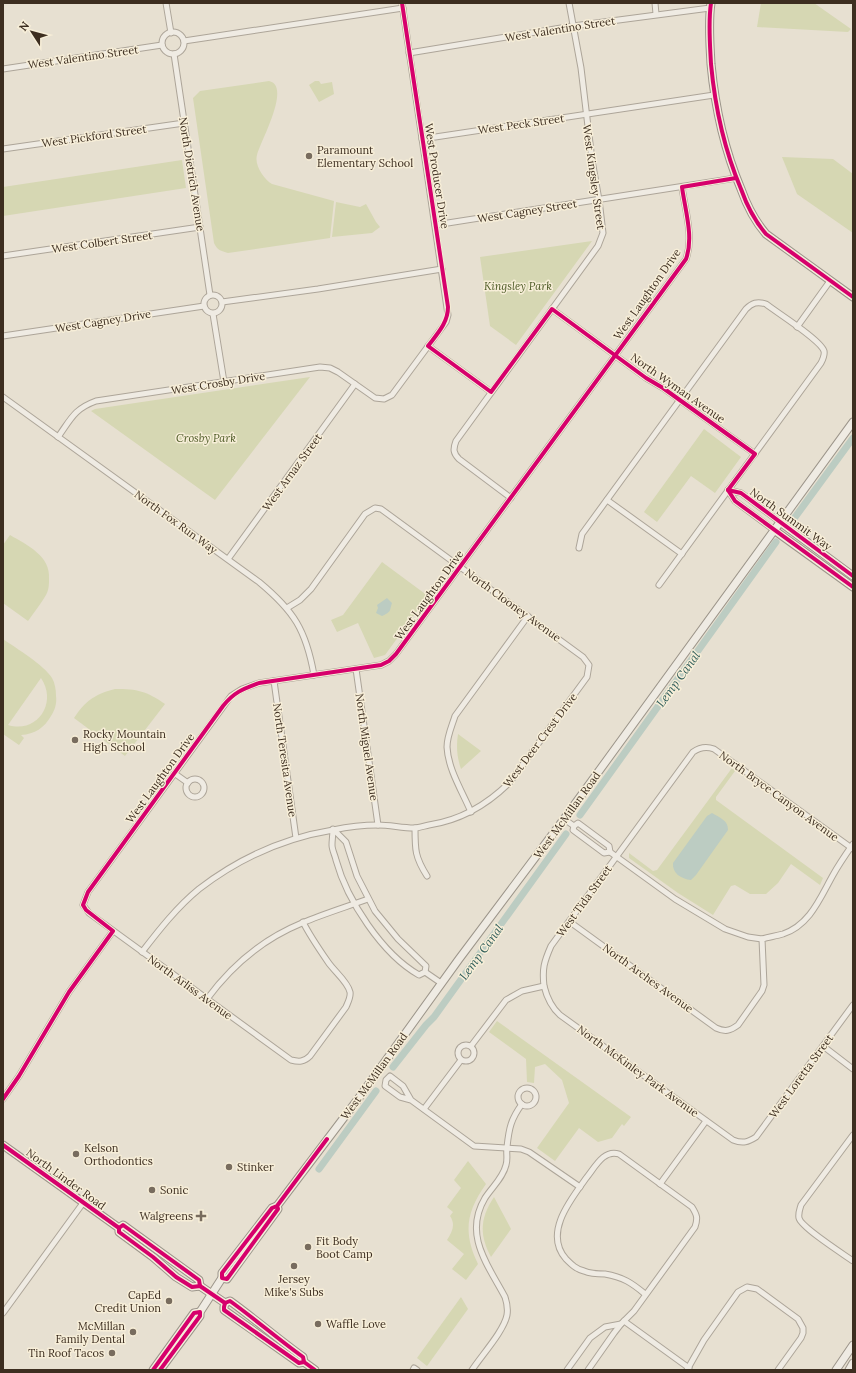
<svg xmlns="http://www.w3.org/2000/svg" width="856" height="1373" font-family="Lora,serif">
	<rect width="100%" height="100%" fill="#e7e0d1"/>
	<g fill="#d6d7b3" fill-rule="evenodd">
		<path d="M761 3H814L851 29 848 32 757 27Z"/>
		<path d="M269 81C292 86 260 142 257 155 254 165 264 179 272 184L334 201 330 238 228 253C221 251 217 250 214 243L193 98 200 91Z"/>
		<path d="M315 81H319L321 84 332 82 334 94 319 102 309 85Z"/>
		<path d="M782 157 833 159 853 174V233L797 194Z"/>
		<path d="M182 160 186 188 3 216V187Z"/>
		<path d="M336 202 360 207 366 204 376 222 380 227 372 233 332 237Z"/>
		<path d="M592 241 516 345 490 326 480 257Z"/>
		<path d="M310 377 215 500 91 411 95 409Z"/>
		<path d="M704 429 741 457 715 493 691 476 657 522 644 512Z"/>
		<path d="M10 535C27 545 51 556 49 579 49 584 49 590 46 595 41 604 34 612 28 621L3 603V545Z"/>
		<path d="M382 562 428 596 385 655 374 658 358 623 337 632 331 620 343 615Z"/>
		<path d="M3 639C17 649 43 664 52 678 55 683 56 690 56 696 57 703 55 710 51 716 44 728 35 734 21 735L24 738 19 745 3 734ZM41 678C58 703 37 734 8 725Z"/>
		<path d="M115 689C138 689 146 691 165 704L125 756 74 718C85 701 95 694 115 689Z"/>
		<path d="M458 734 481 751 461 769C457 758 456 746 458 734Z"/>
		<path d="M732 768 735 771 716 797V800L823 878 820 885 791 864 778 883 766 894H750L735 885 731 886 713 915 678 893 629 858V853L653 871 657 870Z"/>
		<path d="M497 1021 631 1117 624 1126 622 1124 612 1138 598 1142 579 1128 555 1161 537 1148 569 1103 562 1080 545 1064 535 1067 534 1083 527 1082 526 1059 489 1032Z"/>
		<path d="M468 1161 486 1184C466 1212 463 1233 478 1264L466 1280 452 1269 464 1254 447 1240C452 1232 456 1225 450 1216L453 1212 447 1207 461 1188 454 1180Z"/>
		<path d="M494 1197 511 1229 491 1257C479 1235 480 1218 494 1197Z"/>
		<path d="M461 1297 468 1309 427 1366 417 1358Z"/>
	</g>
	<g fill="#bcccc2">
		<path d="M387 598 392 603C389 612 392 611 382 616L376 613 378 608 377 605Z"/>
		<path d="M712 813C720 818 728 820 728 830L696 875 691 880C681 879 672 873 673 863L707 816Z"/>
	</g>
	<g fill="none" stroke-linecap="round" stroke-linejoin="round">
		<g stroke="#bcccc2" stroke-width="7">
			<path d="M793 520 853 438"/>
			<path d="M580 815 776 542"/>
			<path d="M393 1067 426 1025 434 1017 566 834"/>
			<path d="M319 1169 376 1091"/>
		</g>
		<g stroke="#ada599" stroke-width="7">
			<g id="street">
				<path d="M166 3 171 33"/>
				<path d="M655 3 656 14"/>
				<circle cx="173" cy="43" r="11"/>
				<path d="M184 41 403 8"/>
				<path d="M409 53 573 26 710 8"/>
				<path d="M174 54 210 295"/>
				<path d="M3 69 162 45"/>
				<path d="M422 139 714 95"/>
				<path d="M3 149 184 123"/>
				<path d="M435 225 736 178"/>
				<path d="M3 256 200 227"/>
				<circle cx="213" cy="304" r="9"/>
				<path d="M222 302 318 289 442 269"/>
				<path d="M552 309 646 378 663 388 755 454"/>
				<path d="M213 314 224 382"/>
				<path d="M797 327 830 281"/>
				<path d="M3 336 204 306"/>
				<path d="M428 346 491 392"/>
				<path d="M3 397 259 582C294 611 306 630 314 675"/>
				<path d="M58 437C71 419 74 409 96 401L320 367 330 368 338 372 375 398 384 399 392 395 446 322 448 315 402 3"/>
				<path d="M728 490 741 493 780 522"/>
				<path d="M728 490 735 501 774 530"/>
				<path d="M511 498 459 459C453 453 453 449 456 441L598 246 603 233 599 200 592 160 581 68 569 3"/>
				<path d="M607 500 682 554"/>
				<path d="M579 548 582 534 746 309C752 303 757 301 766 304 776 312 821 340 824 351 825 355 823 359 821 363L659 585"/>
				<path d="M228 559 355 384"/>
				<path d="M356 669 378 825"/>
				<path d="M274 681 296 838"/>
				<path d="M174 773 188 783"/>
				<circle cx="195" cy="788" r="9"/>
				<path d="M471 812C462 791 448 769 447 747 447 736 452 726 455 716L528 616"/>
				<path d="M564 819 574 826"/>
				<path d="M578 823 609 846 610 852 604 853 573 830 574 826Z"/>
				<path d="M415 828C415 850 415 857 427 876"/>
				<path d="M333 829 346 842 357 876 375 911 398 939 426 966 425 972 419 975C382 954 347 900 336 860 335 855 332 850 332 845 332 840 333 834 333 829Z"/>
				<path d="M610 852 675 899 725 929 748 937 762 939"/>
				<path d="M303 922C310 936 319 949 328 962 334 971 348 982 350 992 351 997 348 1002 346 1007L310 1056C304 1062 299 1062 291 1060L89 913 83 905 88 892 231 696 242 689 259 683 381 665 389 661 396 654 686 259C694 237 685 210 682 187"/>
				<path d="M570 922 716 1028C725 1032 730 1031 738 1025L762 991 764 985 762 939C769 937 776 936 783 934 810 925 820 898 833 875 839 864 846 854 853 844"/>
				<path d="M142 952C159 930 177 907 199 889 238 859 284 838 333 830 347 827 363 825 378 825 390 825 402 828 414 828 419 828 424 826 429 825 462 820 487 805 510 782L587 677 589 665 583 657 381 509 375 508 365 514 311 589 300 600 287 608"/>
				<path d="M425 972 441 983"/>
				<path d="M544 986C547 998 551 1007 560 1015L733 1140C743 1144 748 1142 756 1137L853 1005"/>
				<path d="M207 999C232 965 263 939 302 923 323 914 346 907 368 899"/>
				<circle cx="466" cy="1053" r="8"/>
				<path d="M471 1046 506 1000 522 991 544 986C542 969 544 962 551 946L693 752C700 747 706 746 714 749L853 849"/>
				<path d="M823 1046 853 1069"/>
				<circle cx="527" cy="1097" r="9"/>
				<path d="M3 1099 19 1076 69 992 113 931"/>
				<path d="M411 1100 403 1086 390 1076 386 1080 385 1086 400 1097 411 1100 474 1146 521 1149 529 1152 580 1187"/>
				<path d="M424 1109 461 1060"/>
				<path d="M853 1135 801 1205C800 1209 798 1213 799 1218 801 1227 843 1254 853 1261"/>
				<path d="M660 1184 706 1121"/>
				<path d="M3 1313 83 1203"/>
				<path d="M624 1321 689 1368"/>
				<path d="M413 1370 414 1368 417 1370"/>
				<path d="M472 1370C481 1356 504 1331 507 1315 508 1309 507 1303 505 1297 488 1265 463 1235 485 1198 492 1187 503 1178 506 1165 508 1159 506 1153 507 1147 509 1128 511 1119 522 1104"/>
				<path d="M567 1370 590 1338 605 1327 621 1324"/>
				<path d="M588 1370 614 1333 621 1324 634 1311 695 1227C698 1218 697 1215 692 1207L619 1154C604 1149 595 1167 587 1177 571 1199 543 1233 566 1259 572 1265 576 1269 584 1271 591 1274 598 1274 605 1274 623 1277 632 1283 645 1294"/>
				<path d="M687 1370 704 1340 738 1292 747 1287 757 1289 798 1319 803 1328V1333L801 1338 778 1370"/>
			</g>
		</g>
		<g stroke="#9c958a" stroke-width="9">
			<g id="secondary">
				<path d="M711 3C708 23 710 44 711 64 715 107 724 149 741 189 747 206 754 220 766 234L853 297"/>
				<path d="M780 522 853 576"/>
				<path d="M774 530 853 587"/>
				<path d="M3 1145 119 1228V1232L153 1257 176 1277 192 1287 200 1286 225 1303 230 1301C255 1319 278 1339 303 1357L304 1362 315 1370"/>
				<path d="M119 1228 123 1225 199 1280 200 1286"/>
				<path d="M222 1278 227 1279 278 1209 277 1206"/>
				<path d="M225 1303 224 1307V1310L299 1363 304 1362"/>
				<path d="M153 1370 194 1313 200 1312"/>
				<path d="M160 1370 200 1316V1312L222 1278V1273L272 1208 277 1206 361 1095 459 959 564 819 853 422"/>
				<path d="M836 1370 853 1345"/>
				<path d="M849 1370 853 1363"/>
			</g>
		</g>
		<use href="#street" stroke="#efebe3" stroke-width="5"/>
		<use href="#secondary" stroke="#efebe3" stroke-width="7"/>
		<g stroke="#f7eed8" stroke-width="6">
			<g id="cycleway">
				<path d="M402 3 448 307C448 323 437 334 428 346L491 392 552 309 646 378 663 388 755 454 728 490"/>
				<path d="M711 3C708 23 710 44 711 64 715 107 724 149 741 189 747 206 754 220 766 234L853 297"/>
				<path d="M728 490 735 501 853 587"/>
				<path d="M728 490 741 493 853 576"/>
				<path d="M3 1099 19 1076 69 992 113 931 86 910 83 905 88 892 223 706C234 692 243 689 259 683L381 665 389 661 396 654 686 259C694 237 685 210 682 187L736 178"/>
				<path d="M3 1145 119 1228V1232L153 1257 176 1277 192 1287 200 1286 225 1303 230 1301C255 1319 278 1339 303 1357L304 1362 315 1370"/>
				<path d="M277 1206 278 1209 227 1279 222 1278V1273L272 1208 277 1206 327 1139"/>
				<path d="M119 1228 123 1225 199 1280 200 1286"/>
				<path d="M225 1303 224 1307V1310L299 1363 304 1362"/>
				<path d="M153 1370 194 1313 200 1312V1316L160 1370"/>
			</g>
		</g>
		<use href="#cycleway" stroke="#d6006c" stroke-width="4"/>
	</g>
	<g fill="#786c5e" stroke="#f7eed8" stroke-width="1.5">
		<circle cx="309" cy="156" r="4"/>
		<circle cx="75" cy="740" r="4"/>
		<circle cx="76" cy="1154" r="4"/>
		<circle cx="229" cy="1167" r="4"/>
		<circle cx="152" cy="1190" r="4"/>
		<path d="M199 1210h4v4h4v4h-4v4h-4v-4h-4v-4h4z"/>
		<circle cx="308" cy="1247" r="4"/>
		<circle cx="294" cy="1266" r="4"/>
		<circle cx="169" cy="1301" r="4"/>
		<circle cx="318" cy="1324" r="4"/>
		<circle cx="133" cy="1332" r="4"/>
		<circle cx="112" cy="1353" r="4"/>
	</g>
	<g text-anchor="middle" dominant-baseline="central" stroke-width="3" stroke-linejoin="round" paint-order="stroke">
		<g font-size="11" fill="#3d2e20" stroke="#f7eed8">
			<text transform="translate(560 29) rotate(-9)">West Valentino Street</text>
			<text transform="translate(83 57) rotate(-8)">West Valentino Street</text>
			<text transform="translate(521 124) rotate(-8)">West Peck Street</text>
			<text transform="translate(94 136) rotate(-8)">West Pickford Street</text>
			<text transform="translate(192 174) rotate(81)">North Dietrich Avenue</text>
			<text transform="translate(437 176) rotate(81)">West Producer Drive</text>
			<text transform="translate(594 177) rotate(82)">West Kingsley Street</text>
			<text transform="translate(527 211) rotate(-9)">West Cagney Street</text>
			<text transform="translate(102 242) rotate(-8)">West Colbert Street</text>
			<text transform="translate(647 294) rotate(-55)">West Laughton Drive</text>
			<text transform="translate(103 321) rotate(-9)">West Cagney Drive</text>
			<text transform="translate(218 383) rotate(-9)">West Crosby Drive</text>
			<text transform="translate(678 388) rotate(35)">North Wyman Avenue</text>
			<text transform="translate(292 472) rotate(-54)">West Arnaz Street</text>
			<text transform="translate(791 519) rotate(36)">North Summit Way</text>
			<text transform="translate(176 522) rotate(36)">North Fox Run Way</text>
			<text transform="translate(429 595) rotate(-54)">West Laughton Drive</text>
			<text transform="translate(513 605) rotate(36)">North Clooney Avenue</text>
			<text transform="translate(540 740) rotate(-53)">West Deer Crest Drive</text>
			<text transform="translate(367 747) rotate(82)">North Miguel Avenue</text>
			<text transform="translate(285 760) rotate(82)">North Teresita Avenue</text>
			<text transform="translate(160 778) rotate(-54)">West Laughton Drive</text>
			<text transform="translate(779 796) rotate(36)">North Bryce Canyon Avenue</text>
			<text transform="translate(567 815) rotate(-54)">West McMillan Road</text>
			<text transform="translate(584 901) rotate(-54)">West Tida Street</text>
			<text transform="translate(648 978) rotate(36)">North Arches Avenue</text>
			<text transform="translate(190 987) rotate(36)">North Arliss Avenue</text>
			<text transform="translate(638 1071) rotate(36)">North McKinley Park Avenue</text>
			<text transform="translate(374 1076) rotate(-54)">West McMillan Road</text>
			<text transform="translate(801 1076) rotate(-54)">West Loretta Street</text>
			<text transform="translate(66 1179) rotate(36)">North Linder Road</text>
		</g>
		<g font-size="11" fill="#3d2e20" stroke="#f7eed8" text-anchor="start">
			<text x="317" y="150">Paramount<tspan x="317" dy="13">Elementary School</tspan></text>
			<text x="83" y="734">Rocky Mountain<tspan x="83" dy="13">High School</tspan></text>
			<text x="84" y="1148">Kelson<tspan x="84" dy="13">Orthodontics</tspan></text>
			<text x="237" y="1167">Stinker</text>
			<text x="160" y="1190">Sonic</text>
			<text x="193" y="1216" text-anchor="end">Walgreens</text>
			<text x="316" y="1241">Fit Body<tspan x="316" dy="13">Boot Camp</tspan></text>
			<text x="294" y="1279" text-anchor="middle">Jersey<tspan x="294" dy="13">Mike's Subs</tspan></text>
			<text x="161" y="1295" text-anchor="end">CapEd<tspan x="161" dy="13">Credit Union</tspan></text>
			<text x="326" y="1324">Waffle Love</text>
			<text x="125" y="1326" text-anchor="end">McMillan<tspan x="125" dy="13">Family Dental</tspan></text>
			<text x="104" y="1353" text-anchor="end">Tin Roof Tacos</text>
		</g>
		<g font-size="11" font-style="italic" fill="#4d5a26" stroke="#f7eed8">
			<text x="518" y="286">Kingsley Park</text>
			<text x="206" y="438">Crosby Park</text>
		</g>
		<g font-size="12" font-style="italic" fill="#2f5d5a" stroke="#f7eed8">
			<text transform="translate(678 679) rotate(-54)">Lemp Canal</text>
			<text transform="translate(481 952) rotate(-54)">Lemp Canal</text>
		</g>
	</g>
	<rect width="856" height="1373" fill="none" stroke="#3d2e20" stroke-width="8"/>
	<g transform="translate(32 32) rotate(306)" stroke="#f7eed8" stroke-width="3" paint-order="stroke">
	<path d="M0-3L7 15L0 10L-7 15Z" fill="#3d2e20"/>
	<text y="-6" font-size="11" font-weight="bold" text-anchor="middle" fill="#3d2e20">N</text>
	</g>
</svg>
